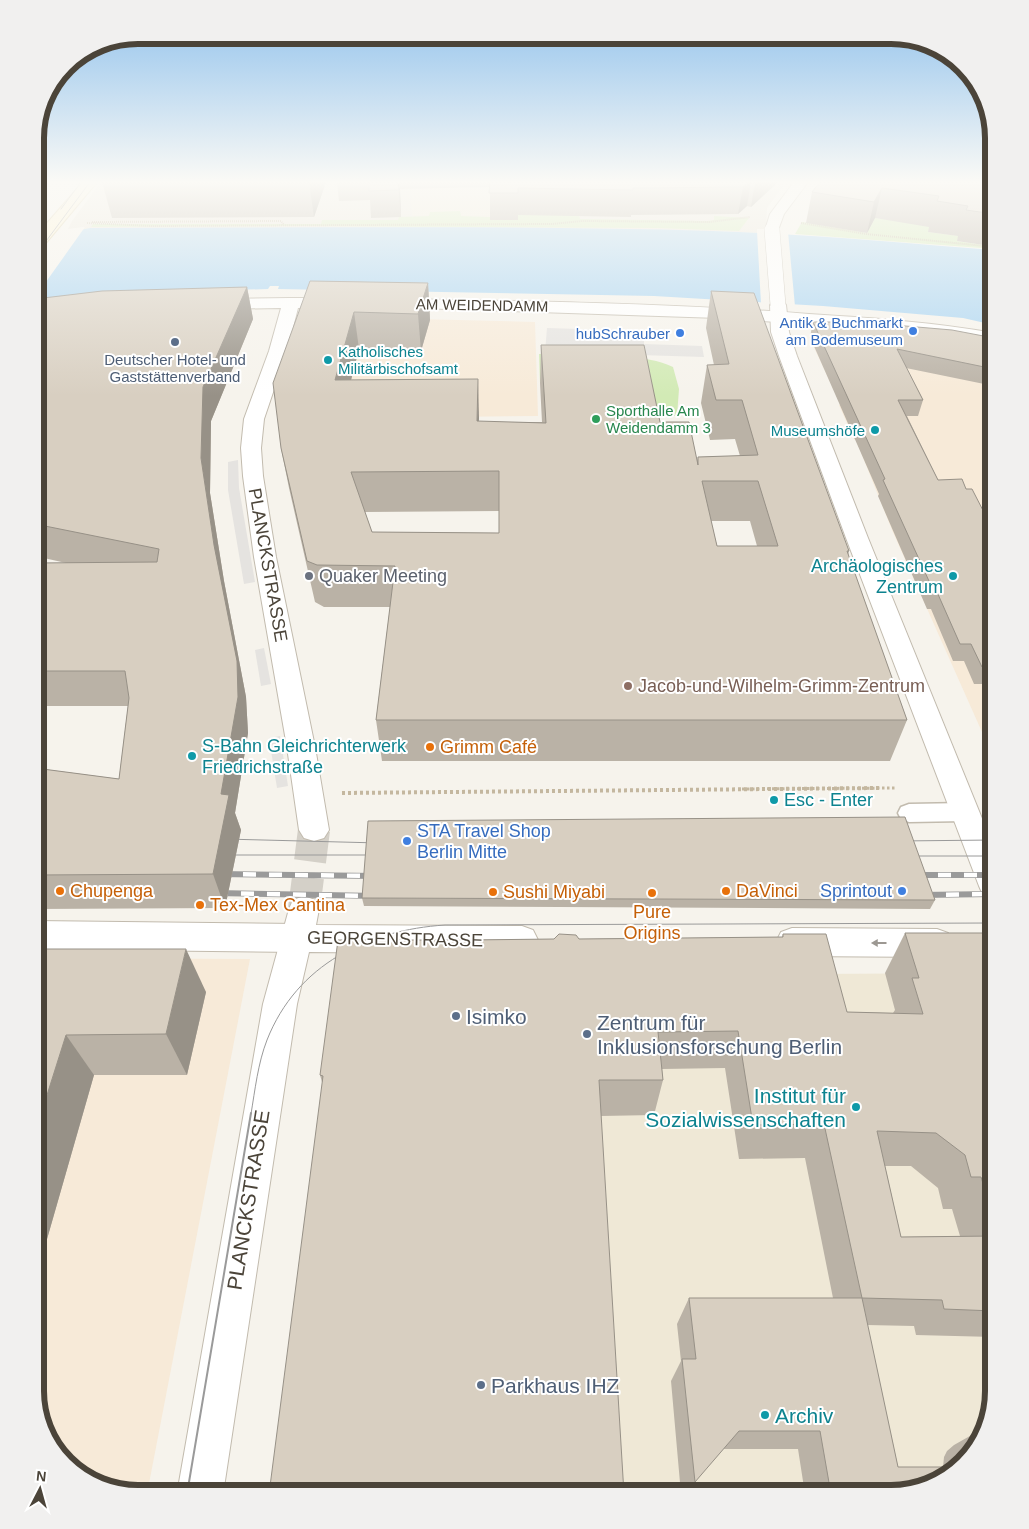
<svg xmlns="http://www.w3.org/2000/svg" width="1029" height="1529" font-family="Helvetica,sans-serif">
	<rect width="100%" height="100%" fill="#f6f3ec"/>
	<path fill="#eae5da" d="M101 182H786L767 208 766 229H757V233L713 231 304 228H90L83 230 84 227 68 229 72 221Z"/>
	<g fill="#f7ead8">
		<path d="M416 319 535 322 538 416 280 419 295 376Z"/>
		<path d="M809 337 994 355V759L892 530 856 440 854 439 839 405H841Z"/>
		<path d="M35 958 250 959 147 1494H131L81 1477 49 1442 35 1391Z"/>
	</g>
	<g fill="#efe8d6">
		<path d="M410 182H492L490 217 461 216V211L430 212V216H412Z"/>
		<path d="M981 973 994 1010V1391L980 1443 942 1480 891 1494H615L447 1063 810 974Z"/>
	</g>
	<g fill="#d2eab5">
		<path d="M460 211 461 216 490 217V220H518V215H579L580 219 707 221 714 220V216L749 218 739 231 657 228 305 226 91 227 93 224H321L322 220H398L399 217 429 216 430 212Z"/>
		<path d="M875 218 931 224 928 232 959 236 957 241 990 246 992 242H994V249L795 234 802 222 867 233Z"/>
		<path d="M539 354C576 355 640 351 673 367L679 389 677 416H647L540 383Z"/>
	</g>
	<g fill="#e5e3e0">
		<path d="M547 328 644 331V344L702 346 704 357 545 352Z"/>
		<path d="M238 460 239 488 255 582 244 584 228 490V462Z"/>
		<path d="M264 648 271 684 261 686 255 650Z"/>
		<path d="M280 736 288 786 277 788 269 738Z"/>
	</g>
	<path fill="#a9d4f2" d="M90 228C297 228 505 225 713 231 807 234 900 243 994 250V325L963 318 823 306 654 296 278 289 279 286H270L268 289 119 293 35 305V239Z"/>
	<g fill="#f6f3ec">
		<path d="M85 227 36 296 51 304 35 307V236Z"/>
		<path d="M757 231 788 232 795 306 761 304Z"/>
	</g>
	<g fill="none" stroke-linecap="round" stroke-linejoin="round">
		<path stroke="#d4d0c8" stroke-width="32" stroke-dasharray="32 16" stroke-linecap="butt" d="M304 909 314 830"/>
		<g stroke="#c2bbae" stroke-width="3">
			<path id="service" d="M965 803 973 806 976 812 973 818 965 821 909 822 901 819 898 813 901 807 909 804Z"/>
		</g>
		<g stroke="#c2bbae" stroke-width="2">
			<path id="pedestrian" d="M35 921 298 924 309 928 314 938 309 948 298 952 35 949Z"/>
		</g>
		<g stroke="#c2bbae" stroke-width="2">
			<g id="minor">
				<path d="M289 298H339L345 300 347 303 345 306 339 308H298L287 351 264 419 261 448 263 476 276 557 315 747 329 830 324 838 314 841 304 838 299 830 287 747 254 557 243 476 241 448 244 419 269 351 281 308 212 309 206 307 204 304 206 301 212 299Z"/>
				<path d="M392 299C531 301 670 303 809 314 871 318 933 322 994 333V343L911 331 719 318 386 307 384 304 386 301Z"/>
				<path d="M304 896 315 900 319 909 316 925 522 926 533 930 538 940 533 950 522 954 309 952 297 1004 223 1494H177L263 1004 289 909 293 900Z"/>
				<path d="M792 928 937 929 948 933 953 943 948 953 937 957 792 956 781 952 776 942 781 932Z"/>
			</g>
		</g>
		<g stroke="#c2bbae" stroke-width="2">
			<g id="tertiary">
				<path d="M794 182H808L784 214 777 233H767L765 230 770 214Z"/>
				<path d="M778 300 784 302 786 305 789 332 797 356 868 538 994 848V899L983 895 979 886 846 538 779 356 771 332 770 305 772 302Z"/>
			</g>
		</g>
		<g stroke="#d6c79b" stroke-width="2">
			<path id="secondary" d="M83 182H97L40 250 35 251V237Z"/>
		</g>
		<g stroke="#c4b79f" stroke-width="2" stroke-dasharray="1 1" stroke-linecap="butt">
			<path d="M92 222 281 221 284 225"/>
			<path d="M87 223 152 226 552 224 582 221 709 222 750 217"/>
			<path d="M801 223 866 234 994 247"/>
		</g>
		<path stroke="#c4b79f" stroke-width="3" stroke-dasharray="2.5 2.5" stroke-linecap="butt" d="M742 789 895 788"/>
		<path stroke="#c4b79f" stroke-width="4" stroke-dasharray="3 3" stroke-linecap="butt" d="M342 793 880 788"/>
		<use href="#service" fill="#fff" fill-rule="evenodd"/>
		<use href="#pedestrian" fill="#fff" fill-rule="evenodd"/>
		<use href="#minor" fill="#fff" fill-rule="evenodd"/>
		<use href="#tertiary" fill="#fff" fill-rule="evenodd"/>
		<use href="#secondary" fill="#fff3cd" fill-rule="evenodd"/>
		<g stroke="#9a9a9a" stroke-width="1">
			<path d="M61 209 81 182"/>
			<path d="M35 256 90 182"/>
			<path d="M224 839 379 843"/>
			<path d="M899 841 994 840"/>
			<path d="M222 855H380"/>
			<path d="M905 856H994"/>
			<path d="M251 1114C255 1090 258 1063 267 1040 297 964 368 930 445 925L994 923"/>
		</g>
		<path stroke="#9a9a9a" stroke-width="2" d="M187 1494 251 1113"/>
		<g stroke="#9a9a9a" stroke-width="6">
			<g id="rail">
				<path d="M217 874 377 876"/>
				<path d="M912 875H994"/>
				<path d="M215 893 378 896"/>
				<path d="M920 895 994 894"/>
			</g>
		</g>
		<use href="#rail" stroke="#fff" stroke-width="4.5" stroke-dasharray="13" stroke-linecap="butt"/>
		<g stroke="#c2bbae" stroke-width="16" stroke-linecap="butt">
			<path id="tertiary-bridge" d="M772 230 778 305"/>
		</g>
		<use href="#tertiary-bridge" stroke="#fff" stroke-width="15"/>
	</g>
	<g fill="#bab2a6" fill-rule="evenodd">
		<path d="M102 182H326L314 217 112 218Z"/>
		<path d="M337 182H778L751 207 747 206 738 214 631 215V217L518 215V220H490V187L400 189 401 217 371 218 370 200 339 201Z"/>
		<path d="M994 182V242H992L990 246 957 241 958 236 928 232 929 227 875 218 867 233 806 223 812 192Z"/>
		<path d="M310 281 428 283 430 320 421 351 359 349 351 380 479 422H542L540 383 541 345 660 422 697 461 698 457 740 456 735 439 710 440 701 403 707 365H714L706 328 711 291 849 551 848 556 907 720 890 761H382L376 720 390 607H324L315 602 289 488 281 448ZM499 511V533L372 532 365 512ZM711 521H750L757 546H717Z"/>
		<path d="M247 287 253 319 211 421 210 493 224 581 246 697 248 733 235 813 241 830 225 908 35 909V768L119 779 128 706H35V563H66L35 556V299Z"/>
		<path d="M813 322 994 338V386L906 368 923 400 918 416H907L938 480 966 489 991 526H994V684H974L964 661H953L931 609H927L878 496 879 494 810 337Z"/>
		<path d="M362 898 935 900 930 909 364 906Z"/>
		<path d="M905 933H994V1337L916 1335 914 1326 867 1325 898 1467H943L944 1457 947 1451 954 1445 984 1428 980 1443 942 1480 891 1494H805L798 1449H723L684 1494H681L671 1381 681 1361 677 1324 689 1298H833L805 1158 739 1159 725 1068 662 1069 663 1080 654 1115 601 1116 322 1082 320 1075 447 940 782 937 783 934 847 1012 893 1013 895 1010 885 973ZM885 1166H911L938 1188 943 1209H952L960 1236 901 1237Z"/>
		<path d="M35 949 206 992 187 1075H94L35 1281Z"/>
	</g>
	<g fill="#979187">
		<path d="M35 182H49L35 198Z"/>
		<path d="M309 182H326L314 217Z"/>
		<path d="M398 182 400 189 401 217Z"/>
		<path d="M749 182H751L747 206 738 214 743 187Z"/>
		<path d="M755 182H778L751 207Z"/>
		<path d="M882 188 875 218 867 233 874 202Z"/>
		<path d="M428 283 430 320 421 351 418 314Z"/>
		<path d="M247 287 253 319 211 421 210 493 224 581 246 697 248 733 235 813 241 830 225 908 213 874 221 794 214 545 201 458 203 387Z"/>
		<path d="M354 312 359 349 341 419 335 380Z"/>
		<path d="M478 379 479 418 478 461 477 421Z"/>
		<path d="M186 949 206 992 187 1075 166 1034Z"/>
		<path d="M66 1035 94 1075 35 1281V1133Z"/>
	</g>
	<g fill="#d8cfc1" stroke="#979187" fill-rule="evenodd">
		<path d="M369 182H398L399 190 369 191Z"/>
		<path d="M490 182H749L743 187 633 188V190L518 188V193H489Z"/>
		<path d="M820 182H994V214L966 210 968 206 937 201 939 196 882 188 874 202 812 192Z"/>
		<path d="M310 281 428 283 418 314 354 312 335 380 478 379 477 421 546 423 541 345H644L660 422H689L698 465V457L758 455 742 400H716L707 365 729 364 711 291 754 293 849 551H847L907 720H376L395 566 317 565 307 561 281 448 273 383ZM499 471V533L372 532 351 472ZM702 481H758L778 546H717Z"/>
		<path d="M247 287 203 387 201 458 214 545 237 661 238 697 221 794 229 795 213 874 35 875V768L119 779 129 698 125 671H35V563L157 562 159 549 35 524V299L102 291Z"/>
		<path d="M813 322H859L952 330 994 338V369L897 349 923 400H898L938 480 962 479 966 489H972L991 526H994V667H982L971 644H960L937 592H934L883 480 885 479Z"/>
		<path d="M905 817 935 900 362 898 368 821Z"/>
		<path d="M452 933 469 940 554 939 559 934 576 935 579 939 783 937V934H826L847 1012 923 1014 912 978H919L905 933H994V1219L981 1177H971L965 1155 936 1133 877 1131 901 1237 994 1236V1311L944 1309 942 1300 862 1298 898 1467H955L942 1480 891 1494H831L820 1431H739L695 1482 682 1359H696L689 1298H862L824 1124 753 1125 738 1031 658 1032 663 1080H599L624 1494H269L323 1076 320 1075 338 940H447Z"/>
		<path d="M35 949H186L166 1034 66 1035 35 1133Z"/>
		<path d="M984 1430 980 1443 977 1446V1439L980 1433Z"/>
	</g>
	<defs><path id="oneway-solid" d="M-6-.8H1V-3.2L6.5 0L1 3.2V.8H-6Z" transform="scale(1.25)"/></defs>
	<use fill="#9c9892" href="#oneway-solid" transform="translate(879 943) rotate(-180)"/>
	<linearGradient id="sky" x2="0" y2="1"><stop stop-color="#8fc1ec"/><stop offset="0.46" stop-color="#fbfaf6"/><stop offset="1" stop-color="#fbfaf6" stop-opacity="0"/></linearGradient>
	<rect width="1029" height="396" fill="url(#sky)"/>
	<g fill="#3f7fe0" stroke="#fff" stroke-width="2">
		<circle cx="913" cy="331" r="5"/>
		<circle cx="680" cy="333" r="5"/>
		<circle cx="407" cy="841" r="5"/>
		<circle cx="902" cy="891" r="5"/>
	</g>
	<g fill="#5c6f8a" stroke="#fff" stroke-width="2">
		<circle cx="175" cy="342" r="5"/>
		<circle cx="456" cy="1016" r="5"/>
		<circle cx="587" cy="1034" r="5"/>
		<circle cx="481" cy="1385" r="5"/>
	</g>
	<g fill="#0f9aa8" stroke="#fff" stroke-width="2">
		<circle cx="328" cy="360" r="5"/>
		<circle cx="875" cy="430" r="5"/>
		<circle cx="953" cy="576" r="5"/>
		<circle cx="192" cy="756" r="5"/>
		<circle cx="774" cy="800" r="5"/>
		<circle cx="856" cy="1107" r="5"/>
		<circle cx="765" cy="1415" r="5"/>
	</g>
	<circle fill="#2e9e5b" stroke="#fff" stroke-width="2" cx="596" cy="419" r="5"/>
	<circle fill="#6b7280" stroke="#fff" stroke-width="2" cx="309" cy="576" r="5"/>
	<circle fill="#8d6e63" stroke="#fff" stroke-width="2" cx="628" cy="686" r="5"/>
	<g fill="#e8710a" stroke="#fff" stroke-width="2">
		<circle cx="430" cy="747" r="5"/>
		<circle cx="60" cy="891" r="5"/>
		<circle cx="726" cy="891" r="5"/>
		<circle cx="493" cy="892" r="5"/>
		<circle cx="652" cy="893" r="5"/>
		<circle cx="200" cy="905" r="5"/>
	</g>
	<g text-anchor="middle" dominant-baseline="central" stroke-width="4" stroke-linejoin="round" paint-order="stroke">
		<g font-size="15" fill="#4b4439" stroke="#fff">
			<text transform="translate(482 305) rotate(1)">AM WEIDENDAMM</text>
		</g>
		<g font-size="15" fill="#366cbe" stroke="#fff" text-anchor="end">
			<text x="903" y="322">Antik &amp; Buchmarkt<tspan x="903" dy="17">am Bodemuseum</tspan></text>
			<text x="670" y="333">hubSchrauber</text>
		</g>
		<g font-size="15" fill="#0d838f" stroke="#fff" text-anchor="start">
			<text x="338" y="351">Katholisches<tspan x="338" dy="17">Militärbischofsamt</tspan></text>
			<text x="865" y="430" text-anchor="end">Museumshöfe</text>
		</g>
		<g font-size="15" fill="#4e5e75" stroke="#fff">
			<text x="175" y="359">Deutscher Hotel- und<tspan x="175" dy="17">Gaststättenverband</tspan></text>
		</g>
		<g font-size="15" fill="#27864d" stroke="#fff" text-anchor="start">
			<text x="606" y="410">Sporthalle Am<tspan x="606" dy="17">Weidendamm 3</tspan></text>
		</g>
		<g font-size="18" fill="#4b4439" stroke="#fff">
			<text transform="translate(268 565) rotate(80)">PLANCKSTRASSE</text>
			<text transform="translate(395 939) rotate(1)">GEORGENSTRASSE</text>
		</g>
		<g font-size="18" fill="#0d838f" stroke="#fff" text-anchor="start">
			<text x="943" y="566" text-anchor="end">Archäologisches<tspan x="943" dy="21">Zentrum</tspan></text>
			<text x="202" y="746">S-Bahn Gleichrichterwerk<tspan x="202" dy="21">Friedrichstraße</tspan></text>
			<text x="784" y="800">Esc - Enter</text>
		</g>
		<g font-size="18" fill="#5b616d" stroke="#fff" text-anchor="start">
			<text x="319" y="576">Quaker Meeting</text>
		</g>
		<g font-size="18" fill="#785e54" stroke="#fff" text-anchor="start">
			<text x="638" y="686">Jacob-und-Wilhelm-Grimm-Zentrum</text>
		</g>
		<g font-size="18" fill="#c56008" stroke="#fff" text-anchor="start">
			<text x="440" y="747">Grimm Café</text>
			<text x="70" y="891">Chupenga</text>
			<text x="736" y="891">DaVinci</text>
			<text x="503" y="892">Sushi Miyabi</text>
			<text x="210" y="905">Tex-Mex Cantina</text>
			<text x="652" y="912" text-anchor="middle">Pure<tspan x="652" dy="21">Origins</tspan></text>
		</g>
		<g font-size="18" fill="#366cbe" stroke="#fff" text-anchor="start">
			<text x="417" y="831">STA Travel Shop<tspan x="417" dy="21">Berlin Mitte</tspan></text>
			<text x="892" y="891" text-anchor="end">Sprintout</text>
		</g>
		<g font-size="21" fill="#4e5e75" stroke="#fff" text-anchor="start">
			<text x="466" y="1016">Isimko</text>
			<text x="597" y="1022">Zentrum für<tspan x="597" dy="24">Inklusionsforschung Berlin</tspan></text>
			<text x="491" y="1385">Parkhaus IHZ</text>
		</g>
		<g font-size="21" fill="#0d838f" stroke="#fff" text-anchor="end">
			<text x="846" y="1095">Institut für<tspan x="846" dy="24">Sozialwissenschaften</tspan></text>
			<text x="775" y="1415" text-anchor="start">Archiv</text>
		</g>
		<g font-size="21" fill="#4b4439" stroke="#fff">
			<text transform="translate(248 1200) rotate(-81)">PLANCKSTRASSE</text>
		</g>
	</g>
	<path d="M0 0H1029V1529H0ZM138 44H891A94 94 0 0 1 985 138V1391A94 94 0 0 1 891 1485H138A94 94 0 0 1 44 1391V138A94 94 0 0 1 138 44Z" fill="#f1f0ef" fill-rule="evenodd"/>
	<path fill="none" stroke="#4b4439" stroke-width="6" d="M138 44H891A94 94 0 0 1 985 138V1391A94 94 0 0 1 891 1485H138A94 94 0 0 1 44 1391V138A94 94 0 0 1 138 44Z"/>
	<g transform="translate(40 1489) rotate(6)" stroke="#ffffff" stroke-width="4" paint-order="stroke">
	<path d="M0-4L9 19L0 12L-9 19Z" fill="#4b4439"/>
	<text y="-8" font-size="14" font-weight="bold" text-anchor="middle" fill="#4b4439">N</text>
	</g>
</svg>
